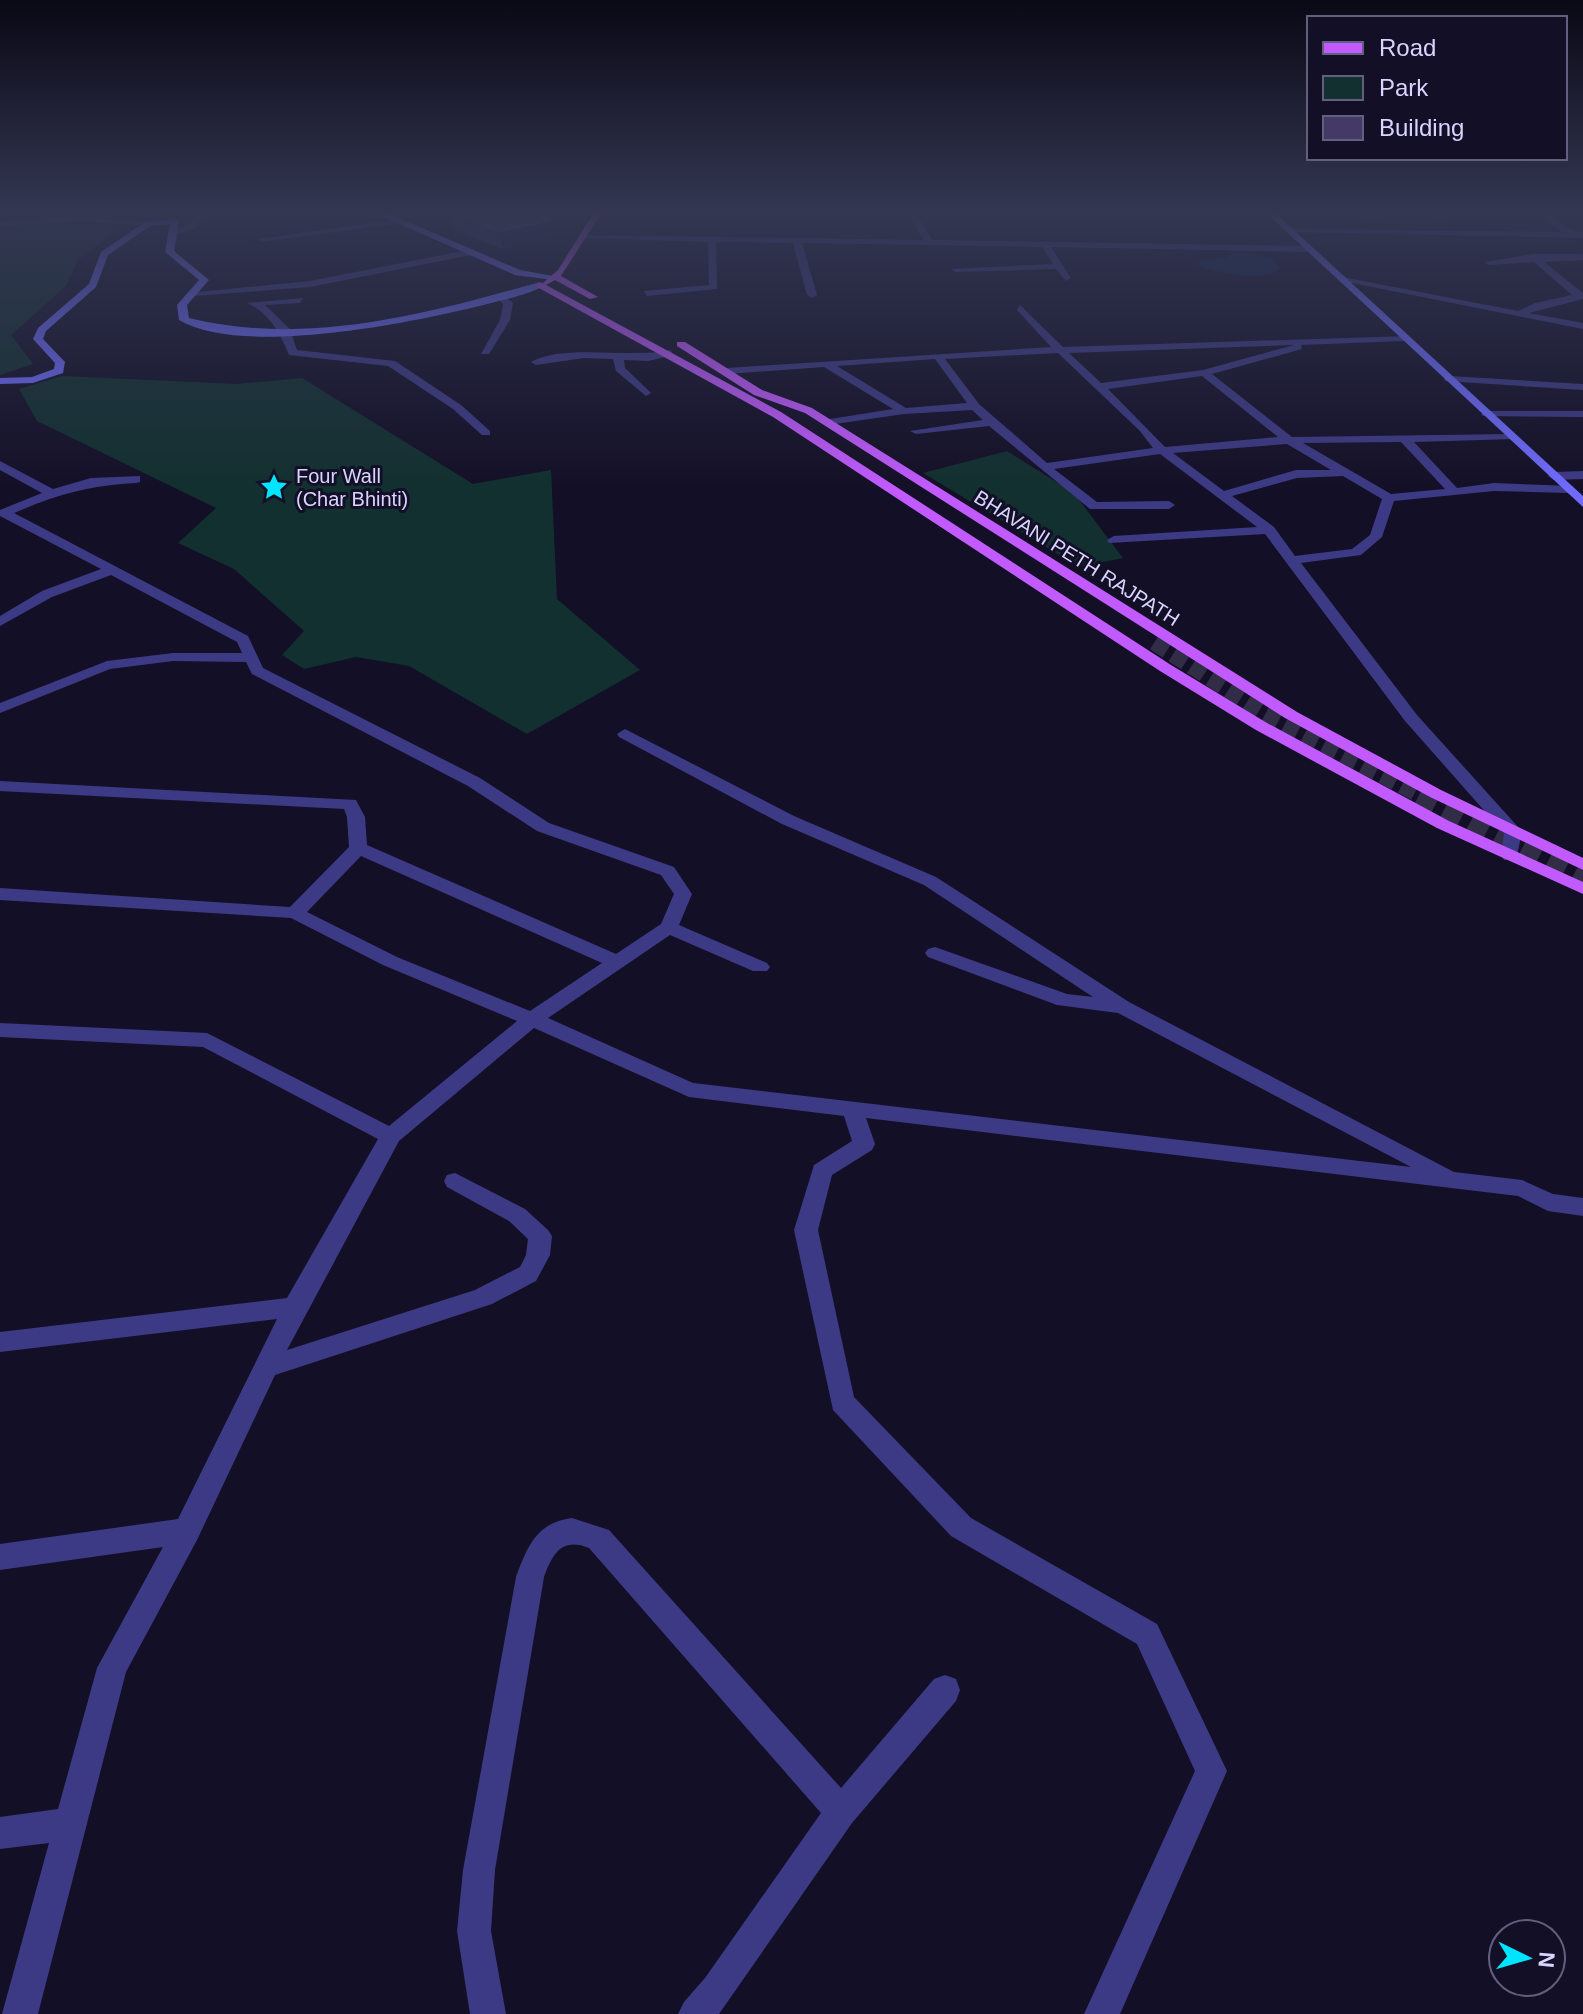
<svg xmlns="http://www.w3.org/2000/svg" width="1583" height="2014" font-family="Arial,sans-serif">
	<rect width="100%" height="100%" fill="#130f26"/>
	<g fill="#12302f">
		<path d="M0 209 162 211 136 220 64 216 51 222 120 228 79 259 65 287 11 335 33 364 0 375Z"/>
		<path d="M1323 209H1464L1465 213C1434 234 1356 225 1323 209Z"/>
		<path d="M62 376 237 384 302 378 473 484 551 470 557 599 640 670 527 734 409 666 356 657 304 669 282 655 304 631 234 569 178 543 216 508 37 421 19 389Z"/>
		<path d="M1007 451 1074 493 1123 558 1079 567 923 473Z"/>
	</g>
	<path fill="#0c2248" d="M1234 252 1272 258 1280 269C1262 283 1219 274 1199 266V261L1227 258Z"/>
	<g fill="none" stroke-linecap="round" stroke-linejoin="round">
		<path stroke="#312d47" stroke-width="15" stroke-dasharray="15 7" stroke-linecap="butt" d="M1154 643 1265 714 1422 797"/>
		<path stroke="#312d47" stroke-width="19" stroke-dasharray="19 10" stroke-linecap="butt" d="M1419 795 1583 881"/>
		<g fill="#3d3a85" fill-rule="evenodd">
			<path d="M202 209 210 210 194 229 171 236V232L188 225Z"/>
			<path d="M906 209H914L932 240 1309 246 1313 249 1309 252 1051 247 1071 278 1066 281 1056 269 955 272 951 269 1053 264 1042 247 802 243 817 295 812 298 807 295 793 243 716 242 717 289 647 296 644 291 709 285 708 242 581 238 585 235 923 240Z"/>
			<path d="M1532 209C1553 209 1563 232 1583 232V238L1286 232 1290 229 1562 232Z"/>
			<path d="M74 217 148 222 152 224 148 226 74 221 0 226V222Z"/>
			<path d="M399 219 402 223 262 242 258 239Z"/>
			<path d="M468 250 471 255 310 287 194 296 189 293 310 281Z"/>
			<path d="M1533 254H1583V260L1544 262 1583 293V299L1529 313 1583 323V329L1337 280 1342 277 1518 311 1535 303 1572 295 1534 262 1489 265 1485 262Z"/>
			<path d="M502 294 513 303 510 320 489 354H481L500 320 503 304 497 297Z"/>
			<path d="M303 298 300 303 265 305 290 329 297 350 395 361 461 405 490 431V435H482L453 409 388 366 289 355C280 333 270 314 247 303Z"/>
			<path d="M1020 305 1063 347 1408 336 1404 341 1301 345 1302 349 1212 374 1292 437 1511 434 1515 435V439L1414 442 1457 488 1494 483 1572 486 1574 489 1568 493 1494 491 1394 501 1382 537 1361 555 1301 563 1417 715 1519 828 1522 832 1516 860H1504L1501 856 1504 833 1405 721 1265 534 1109 543 1107 540 1114 536 1257 527 1160 454 1054 469 1097 502 1169 501 1175 505 1169 509H1090L989 426 916 434 910 431 983 420 972 410 904 414 828 425 822 422 824 420 893 409 824 367 727 374 722 371 727 368 1051 347 1017 310ZM1294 345 1203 370 1101 383 1069 353ZM1058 353 1140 431 1153 448 1047 463 979 404 945 359ZM935 359 967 403 906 408 837 366ZM1202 376 1278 437 1165 447 1108 389ZM1401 442 1445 489 1391 494 1303 443ZM1287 444 1331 470H1296L1224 491 1173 453ZM1343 476 1382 499 1370 535 1352 549 1295 556 1274 527 1232 496 1297 478Z"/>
			<path d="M670 350 674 355 648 361 624 360 625 368 651 393 646 396 616 371 613 359 584 358 536 365 531 362C563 343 631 359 670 350Z"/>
			<path d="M1449 376 1583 384V390L1445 381 1444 379Z"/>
			<path d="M1487 411H1583V417L1483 416 1481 414Z"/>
			<path d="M0 461 53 489 91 478 140 476V482L136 483C87 486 59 494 14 513L248 636 263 668 480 778 549 823 674 867 692 894 679 925 767 963 770 967 767 971H753L670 935 548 1018 693 1083 1411 1167 1118 1013 1057 1005 928 957 925 953 928 949 935 947 1067 994 1093 997 924 885 782 824 619 737 617 734 625 729 794 816 936 877 1129 1002 1454 1172 1522 1180 1553 1194 1583 1198V1216L1548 1211 1518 1196 866 1118 875 1144 872 1150 832 1175 818 1230 854 1397 971 1518 1157 1624 1227 1771 1120 2014H1084L1195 1771 1137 1644 951 1536 833 1410 794 1230 814 1165 852 1141 844 1116 689 1097 534 1028 399 1141 287 1350 475 1290 520 1267 526 1255 528 1239 509 1221 447 1187 444 1181 447 1175 455 1173 525 1209 548 1230 552 1236 550 1255 536 1281 492 1304 275 1375 197 1540 126 1672 38 2014H2L49 1843 0 1849V1817L58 1809 97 1668 163 1547 0 1570V1544L178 1519 277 1319 0 1352V1332L287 1298 378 1139 203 1047 0 1037V1023L207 1033 389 1126 517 1021 383 965 291 918 0 900V888L290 907 349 847 347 817 344 809 0 791V781L356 800 365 817 367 845 616 954 661 924 674 894 661 875 537 831 468 786 252 674 246 662 173 661 110 669 0 713V703L107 661 173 653H242L237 642 111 575 52 597 0 626V616L42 591 101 569 0 516V510L42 493 0 470ZM361 856 602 963 530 1011 397 957 307 912Z"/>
			<path d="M1583 471V479L1554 480 1548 476 1554 472Z"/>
			<path d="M572 1518 609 1530 841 1788 934 1679 945 1675 956 1679 960 1690 956 1701 852 1823 719 2014H678L684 2002 705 1978 821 1813 589 1548C562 1537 553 1553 544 1577L495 1870 491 1931 506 2014H470L457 1931 463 1870 516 1577C527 1547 537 1522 572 1518Z"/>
		</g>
		<g fill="#6f6bff" fill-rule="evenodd">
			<path d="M366 209H378L520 270 558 277 553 280 515 275Z"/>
			<path d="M1262 209H1271L1583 496V507Z"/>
			<path d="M175 219 179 221 174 251 209 280 187 305 189 318C307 347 426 314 540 282L545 285C529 295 505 299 487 304 416 322 243 358 179 320L177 305 199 280 165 252 170 224 150 226 108 255 96 287 46 331 43 339 65 362 63 373 33 383 0 384V378L32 377 54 369 55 363 33 339 38 328 89 284 101 252 145 222Z"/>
		</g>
		<g fill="#c25bff" fill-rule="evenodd">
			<path d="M596 209H604L561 276 598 297 590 299 555 280 546 285 781 412 1171 665 1267 723 1449 821 1583 882V894L1437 828 1256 730 1160 671 773 417 537 287V283H543L558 270Z"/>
			<path d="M677 342H685L762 390 812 408 1297 712 1441 790 1583 858V870L1430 797 1285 718 805 413 754 395 677 346Z"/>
		</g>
	</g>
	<path fill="#312854" d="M449 210 552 238 502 249 451 228Z"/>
	<path fill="#1d163a" d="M551 220 552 238 502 249 500 231Z"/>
	<path fill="#433a66" stroke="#5a527e" stroke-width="2" d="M454 209H523L551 220 500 231 449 210Z"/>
	<linearGradient id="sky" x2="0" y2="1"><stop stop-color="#0a0815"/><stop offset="0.43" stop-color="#333752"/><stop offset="1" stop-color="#333752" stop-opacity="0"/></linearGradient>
	<rect width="1583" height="491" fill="url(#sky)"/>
	<defs>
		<g id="sight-bare" transform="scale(2.16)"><path d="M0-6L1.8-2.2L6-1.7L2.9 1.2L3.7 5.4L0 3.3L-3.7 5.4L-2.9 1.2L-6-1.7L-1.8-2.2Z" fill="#00e5ff" stroke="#130f26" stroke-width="2.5" paint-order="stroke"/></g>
	</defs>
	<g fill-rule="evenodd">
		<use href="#sight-bare" x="274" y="487"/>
	</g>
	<g text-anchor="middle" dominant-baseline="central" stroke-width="6" stroke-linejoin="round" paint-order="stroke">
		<g font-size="20" fill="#d9d4ff" stroke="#130f26" text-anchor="start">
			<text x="296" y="476">Four Wall<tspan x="296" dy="23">(Char Bhinti)</tspan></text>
		</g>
		<g font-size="20" fill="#d9d4ff" stroke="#130f26">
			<text transform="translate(1077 558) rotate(32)">BHAVANI PETH RAJPATH</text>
		</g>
	</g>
	<rect x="1307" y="16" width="260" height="144" fill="#130f26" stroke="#625e7d" stroke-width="2"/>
	<rect x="1323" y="42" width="40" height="12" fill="#c25bff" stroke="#625e7d" stroke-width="2"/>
	<text x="1379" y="56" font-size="24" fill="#d9d4ff">Road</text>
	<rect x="1323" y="76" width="40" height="24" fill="#12302f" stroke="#625e7d" stroke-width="2"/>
	<text x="1379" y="96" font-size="24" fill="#d9d4ff">Park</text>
	<rect x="1323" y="116" width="40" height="24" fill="#433a66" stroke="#625e7d" stroke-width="2"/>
	<text x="1379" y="136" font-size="24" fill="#d9d4ff">Building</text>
	<g transform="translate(1527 1958) rotate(95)"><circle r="38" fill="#130f26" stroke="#625e7d" stroke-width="2"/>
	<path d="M0-6L14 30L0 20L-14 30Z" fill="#00e5ff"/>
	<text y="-12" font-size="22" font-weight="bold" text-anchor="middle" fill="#d9d4ff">N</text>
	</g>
</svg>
